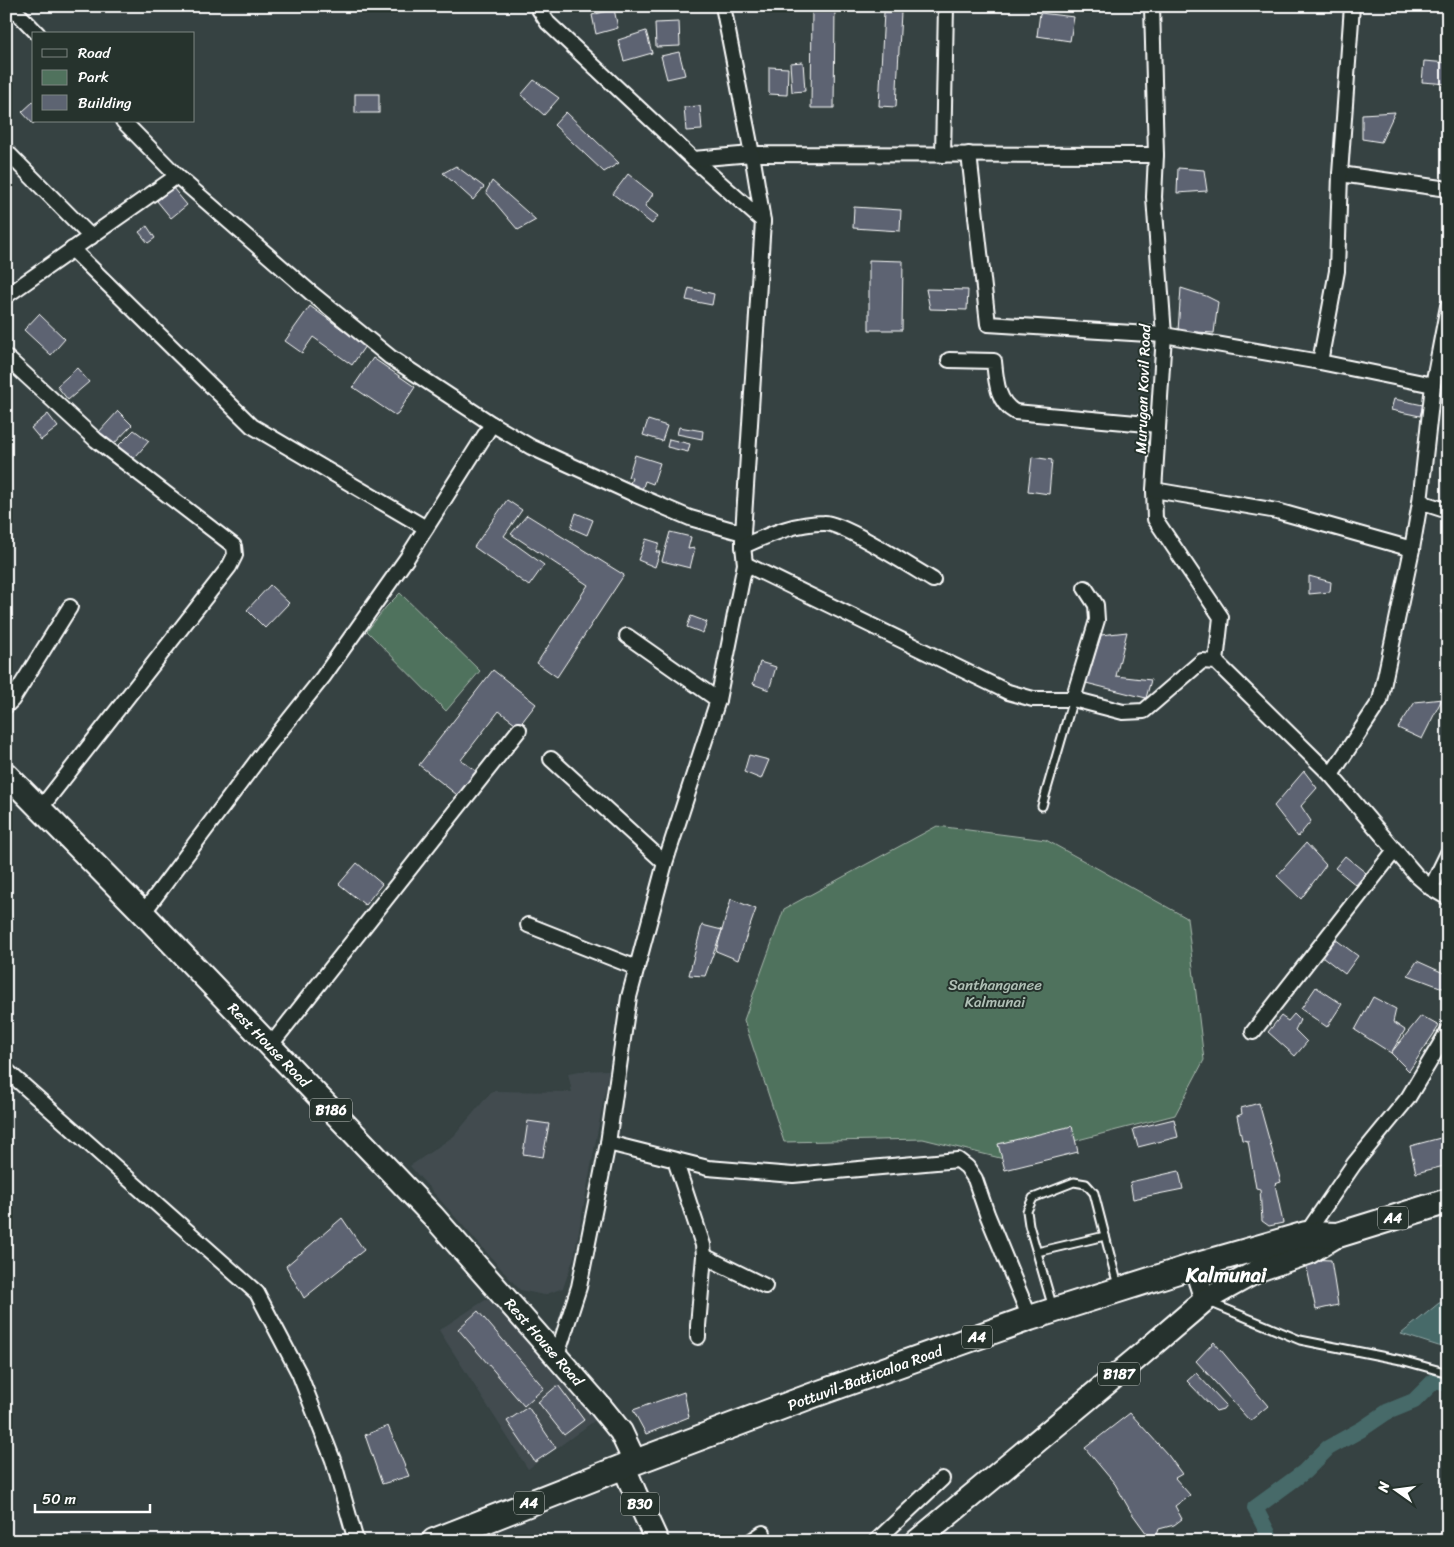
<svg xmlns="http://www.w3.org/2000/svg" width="1454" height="1547" font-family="Sriracha,sans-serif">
	<rect width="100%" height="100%" fill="#364242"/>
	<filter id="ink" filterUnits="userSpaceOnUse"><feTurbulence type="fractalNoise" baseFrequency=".02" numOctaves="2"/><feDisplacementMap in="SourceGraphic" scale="10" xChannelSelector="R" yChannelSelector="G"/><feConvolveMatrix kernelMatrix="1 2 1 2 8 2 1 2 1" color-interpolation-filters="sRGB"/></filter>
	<g filter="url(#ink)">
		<g fill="#424c50">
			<path d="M609 1070 574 1257 563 1288 544 1295 520 1290 410 1166 454 1136 492 1091 572 1092 568 1073 580 1071Z"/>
			<path d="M490 1297 601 1416 528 1469 439 1330Z"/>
		</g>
		<g fill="#50725d" stroke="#a8b8ae">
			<path d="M400 593 480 671 446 711 367 631 386 607Z"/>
			<path d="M937 826 1046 840 1187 918 1204 1060 1175 1115 1004 1159 923 1139 784 1142 744 1020 784 909Z"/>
		</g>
		<path fill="#466a69" stroke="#90a6a5" d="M1448 1302V1349L1401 1334 1439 1303Z"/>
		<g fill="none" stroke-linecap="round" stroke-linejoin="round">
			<path stroke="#466a69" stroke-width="16" d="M1272 1541 1255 1508 1304 1472 1328 1448 1362 1429 1387 1412 1414 1401 1434 1381 1448 1384"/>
		</g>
		<g fill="#5d6472" stroke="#fff">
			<path d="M812 7H835L834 108H811Z"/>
			<path d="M614 9 618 28 596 34 592 15Z"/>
			<path d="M884 12H901L896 107 879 106Z"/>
			<path d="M1040 13 1074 17 1070 41 1037 36Z"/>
			<path d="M679 22 680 46 656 47 655 23Z"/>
			<path d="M646 31 652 53 624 61 618 40Z"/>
			<path d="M679 52 685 75 667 79 661 56Z"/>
			<path d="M1424 61 1448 63V84L1422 82Z"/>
			<path d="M803 62 805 91 792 92 790 63Z"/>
			<path d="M769 67 788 68 787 95 769 94Z"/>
			<path d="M534 80 559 98 544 115 521 95Z"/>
			<rect x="355" y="94" width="24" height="19"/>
			<path d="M34 101V121H36L33 124 22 112Z"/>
			<path d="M700 106 702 130 686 131 684 107Z"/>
			<path d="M566 112 619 163 604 172 554 125Z"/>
			<path d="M1395 112 1381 142 1362 139V114Z"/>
			<path d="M456 166 484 187 473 200 443 173Z"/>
			<path d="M1178 168 1204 170 1207 191 1177 193Z"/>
			<path d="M628 174 653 194 645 206 658 216 652 224 613 194Z"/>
			<path d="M492 181 536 220 518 230 486 192Z"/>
			<path d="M173 188 187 205 171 218 157 201Z"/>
			<path d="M854 207 901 210 900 231 853 228Z"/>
			<path d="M147 226 155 238 148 243 139 232Z"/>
			<path d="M869 260 903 261 902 330H869Z"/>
			<path d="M689 288 714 294 712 305 686 300Z"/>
			<path d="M1181 288 1206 296 1218 302 1214 333 1178 331Z"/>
			<path d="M926 289 968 290 967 310 930 309Z"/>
			<path d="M310 306 365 346 352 365 313 337 302 353 285 341Z"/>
			<path d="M39 314 65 339 51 355 24 330Z"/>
			<path d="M373 358 415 387 396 416 353 387Z"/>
			<path d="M77 368 89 382 68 400 57 386Z"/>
			<path d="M1394 399 1423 405 1420 416 1391 410Z"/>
			<path d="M118 411 132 425 112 446 98 433Z"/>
			<path d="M48 414 58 427 41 440 31 428Z"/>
			<path d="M648 420 667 426 662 441 643 435Z"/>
			<path d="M679 427 703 431 702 439 677 434Z"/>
			<path d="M134 430 149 441 130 463 115 449Z"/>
			<path d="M669 439 690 444 688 452 667 447Z"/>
			<path d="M635 455 660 463 653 484 645 481 642 490 629 486 632 478 628 477Z"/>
			<path d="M1032 457 1052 460 1049 494 1028 491Z"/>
			<path d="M507 500 522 510 504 536 544 565 529 586 474 547Z"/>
			<path d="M576 513 593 520 587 535 571 528Z"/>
			<path d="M527 515 624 575 557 677 537 663 588 585 511 534Z"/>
			<path d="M670 532 691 537 688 549 695 548 690 568 662 561Z"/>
			<path d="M646 539 659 543 656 552H660L655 567 638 560Z"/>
			<path d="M1309 576 1331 582 1330 592 1309 594Z"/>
			<path d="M270 585 289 603 265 628 247 610Z"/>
			<path d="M1445 589 1448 591V616L1441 613Z"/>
			<path d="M691 616 707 622 703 633 687 627Z"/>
			<path d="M1127 632 1116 676 1151 680 1146 698 1086 683 1101 635Z"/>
			<path d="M760 662 776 667 769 690 753 684Z"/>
			<path d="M493 670 536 704 519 726 499 711 461 760 480 774 461 798 419 765Z"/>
			<path d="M1442 699 1422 739 1398 728 1415 702Z"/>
			<path d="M749 755 769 760 761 779 744 772Z"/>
			<path d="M1304 771 1317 788 1301 806 1311 821 1298 837 1274 806Z"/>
			<path d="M1306 843 1326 865 1301 899 1277 876Z"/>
			<path d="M1345 856 1366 873 1356 885 1335 868Z"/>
			<path d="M357 863 382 884 365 905 339 884Z"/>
			<path d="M731 899 756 909 738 960 716 951Z"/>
			<path d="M702 925 722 930 705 976 689 975Z"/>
			<path d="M1331 936 1358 956 1345 974 1318 953Z"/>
			<path d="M1417 961 1448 975V990L1408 975Z"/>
			<path d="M1316 987 1342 1004 1327 1027 1301 1009Z"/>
			<path d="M1373 997 1396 1009 1393 1022 1405 1030 1391 1053 1355 1030Z"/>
			<path d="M1294 1014 1300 1020 1295 1030 1307 1042 1295 1056 1268 1032 1281 1016 1288 1021Z"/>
			<path d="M1421 1016 1439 1026 1409 1071 1391 1053Z"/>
			<path d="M1259 1103 1281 1182 1275 1184 1283 1223 1269 1226 1262 1221 1260 1189 1256 1188 1248 1141 1242 1140 1237 1116 1242 1114 1241 1108Z"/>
			<path d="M1174 1119 1178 1137 1138 1147 1133 1129Z"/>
			<path d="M528 1121 549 1124 543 1157 523 1154Z"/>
			<path d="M1072 1126 1078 1152 1005 1170 998 1144Z"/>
			<path d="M1448 1136V1165L1416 1173 1410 1146Z"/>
			<path d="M1179 1171 1183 1189 1133 1199 1130 1182Z"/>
			<path d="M342 1218 364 1250 304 1298 286 1266Z"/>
			<path d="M1305 1259 1331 1260 1338 1305 1316 1310Z"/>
			<path d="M478 1311 544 1388 524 1406 458 1329Z"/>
			<path d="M1214 1342 1268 1406 1250 1421 1196 1361Z"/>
			<path d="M1196 1373 1226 1405 1223 1409 1216 1411 1187 1381Z"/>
			<path d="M558 1385 584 1420 564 1435 538 1402Z"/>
			<path d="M684 1392 689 1417 646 1434 633 1410Z"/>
			<path d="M528 1407 556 1448 535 1462 507 1421Z"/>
			<path d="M1130 1413 1168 1455 1182 1474 1175 1478 1190 1495 1175 1506 1182 1519 1174 1525 1159 1529 1155 1541H1152L1131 1512 1115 1484 1085 1448Z"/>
			<path d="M388 1426 409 1476 382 1484 365 1435Z"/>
		</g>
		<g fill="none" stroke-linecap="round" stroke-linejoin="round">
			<g stroke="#fff" stroke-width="11">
				<g id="service">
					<path d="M1042 806 1073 699"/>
					<path d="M1037 1252 1105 1236"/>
					<path d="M1209 1302 1300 1340 1401 1360 1448 1373"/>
					<path d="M1053 1308 1029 1225 1027 1211 1033 1198 1074 1182 1086 1184 1094 1193 1118 1286"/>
				</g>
			</g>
			<g stroke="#fff" stroke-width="18">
				<g id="minor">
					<path d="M11 6 38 34"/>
					<path d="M537 6 548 23 693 159 763 221 743 533"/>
					<path d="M723 6 752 154 1156 155"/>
					<path d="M1152 6 1156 155 1154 197 1164 335 1154 490 1155 519 1221 617 1216 662"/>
					<path d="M123 121 177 176 310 292 390 357 492 424 531 447 636 495 690 518 743 533V546L745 564 718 700 665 863 629 997 608 1143 579 1287 557 1355"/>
					<path d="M6 151 91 237"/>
					<path d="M969 154 988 324 1164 335 1320 362"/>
					<path d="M943 155 946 6"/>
					<path d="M693 159 752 154 763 221"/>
					<path d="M1340 174 1448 189"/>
					<path d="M72 249 252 426 426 528"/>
					<path d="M6 296 177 176"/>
					<path d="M6 357 96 440 234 546 235 555 229 567 40 809"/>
					<path d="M949 360 994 361C996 381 997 402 1015 412L1158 425"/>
					<path d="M1433 385 1448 306"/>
					<path d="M1154 490 1277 511 1412 549"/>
					<path d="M1420 502 1448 511"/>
					<path d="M743 546C769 535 794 523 824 523 842 522 913 568 933 580"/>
					<path d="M745 564 1008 692 1033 699H1073L1123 712 1144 711 1202 661 1216 662 1331 775 1416 875 1431 888 1448 898"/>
					<path d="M627 636 718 700"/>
					<path d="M1073 699 1097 620 1096 605 1085 588"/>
					<path d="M6 706 12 700 70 607"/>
					<path d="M551 759 665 863"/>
					<path d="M1331 775 1380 701 1412 549 1420 502 1433 385 1320 362 1337 271 1340 174 1352 6"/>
					<path d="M1431 888 1448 853"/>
					<path d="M143 913 265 750 323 677 407 558 492 424"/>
					<path d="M528 925 637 968"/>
					<path d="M1253 1032 1395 850"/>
					<path d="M270 1046 519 730"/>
					<path d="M6 1070 257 1293 299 1373 333 1460 356 1541"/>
					<path d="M608 1143 708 1168 793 1175 958 1160 967 1167 975 1179 987 1214 1030 1318"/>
					<path d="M675 1160 703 1245 704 1256 698 1326V1337"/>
					<path d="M1306 1234 1354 1164 1408 1098 1448 1031"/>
					<path d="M704 1256 765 1286"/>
					<path d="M751 1541 763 1533"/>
					<path d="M876 1541 942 1479"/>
				</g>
			</g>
			<g stroke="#fff" stroke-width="24">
				<path id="secondary" d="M1194 1266 1205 1300"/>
			</g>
			<g stroke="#fff" stroke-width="26">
				<g id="primary">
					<path d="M6 774 143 913 433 1216 600 1406 621 1432 635 1462"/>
					<path d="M624 1467 635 1493 657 1541"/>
					<path d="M917 1541 1136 1359 1205 1300 1261 1269 1308 1253 1338 1235"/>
				</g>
			</g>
			<g stroke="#fff" stroke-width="28">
				<path id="trunk" d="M434 1541 635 1462 811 1396 1030 1318 1194 1266 1306 1234 1338 1235 1448 1201"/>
			</g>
			<use href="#service" stroke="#26332d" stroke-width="7"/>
			<use href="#minor" stroke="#26332d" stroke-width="14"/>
			<use href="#secondary" stroke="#26332d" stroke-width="20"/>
			<use href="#primary" stroke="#26332d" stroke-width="22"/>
			<use href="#trunk" stroke="#26332d" stroke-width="24"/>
		</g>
	</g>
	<g text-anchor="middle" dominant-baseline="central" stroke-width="4" stroke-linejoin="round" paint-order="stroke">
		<g fill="#26332d" stroke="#bec2c0" stroke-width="1">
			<rect x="310" y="1098.5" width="42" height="23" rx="4"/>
			<rect x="1378" y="1206.5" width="30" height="23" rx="4"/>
			<rect x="962" y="1325.5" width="30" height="23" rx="4"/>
			<rect x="1098" y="1362.5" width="42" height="23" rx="4"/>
			<rect x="514" y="1491.5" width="30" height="23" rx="4"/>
			<rect x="621" y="1492.5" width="38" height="23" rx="4"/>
		</g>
		<g font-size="14" font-weight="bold" fill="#fff">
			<text x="331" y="1110">B186</text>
			<text x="1393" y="1218">A4</text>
			<text x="977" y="1337">A4</text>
			<text x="1119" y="1374">B187</text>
			<text x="529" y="1503">A4</text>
			<text x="640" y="1504">B30</text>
		</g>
		<g font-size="15" fill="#fff" stroke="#26332d">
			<text transform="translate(1143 389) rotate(-88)">Murugan Kovil Road</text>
			<text transform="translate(269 1045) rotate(46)">Rest House Road</text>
			<text transform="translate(544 1342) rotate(49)">Rest House Road</text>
			<text transform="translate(865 1378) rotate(-20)">Pottuvil-Batticaloa Road</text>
		</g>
		<g font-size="15" fill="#b0c0b6" stroke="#26332d">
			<text x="995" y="985">Santhanganee<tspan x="995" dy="17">Kalmunai</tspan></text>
		</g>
		<g font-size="20" font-weight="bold" fill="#fff" stroke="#26332d">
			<text x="1226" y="1275">Kalmunai</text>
		</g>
	</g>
	<rect width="1454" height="1547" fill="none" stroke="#26332d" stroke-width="25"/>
	<rect x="12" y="12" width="1429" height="1522" fill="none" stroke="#fff" stroke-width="2" filter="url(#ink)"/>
	<rect x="32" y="32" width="162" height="90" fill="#26332d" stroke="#7d8581"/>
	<rect x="42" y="49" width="25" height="8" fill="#26332d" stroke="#7d8581"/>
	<text x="78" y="58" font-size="15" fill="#ffffff">Road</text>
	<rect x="42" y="70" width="25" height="15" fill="#50725d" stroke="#7d8581"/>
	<text x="78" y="82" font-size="15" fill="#ffffff">Park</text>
	<rect x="42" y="95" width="25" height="15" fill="#5d6472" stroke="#7d8581"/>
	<text x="78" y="108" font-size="15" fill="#ffffff">Building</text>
	<g transform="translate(1396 1490) rotate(284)" stroke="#26332d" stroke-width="4" paint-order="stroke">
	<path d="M0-4L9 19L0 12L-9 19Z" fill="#ffffff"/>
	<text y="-8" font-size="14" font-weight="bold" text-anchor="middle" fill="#ffffff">N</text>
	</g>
	<path d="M35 1504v8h115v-8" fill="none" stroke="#ffffff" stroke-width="2.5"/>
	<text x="42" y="1504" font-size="15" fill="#ffffff" stroke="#26332d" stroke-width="4" paint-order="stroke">50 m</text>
</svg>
